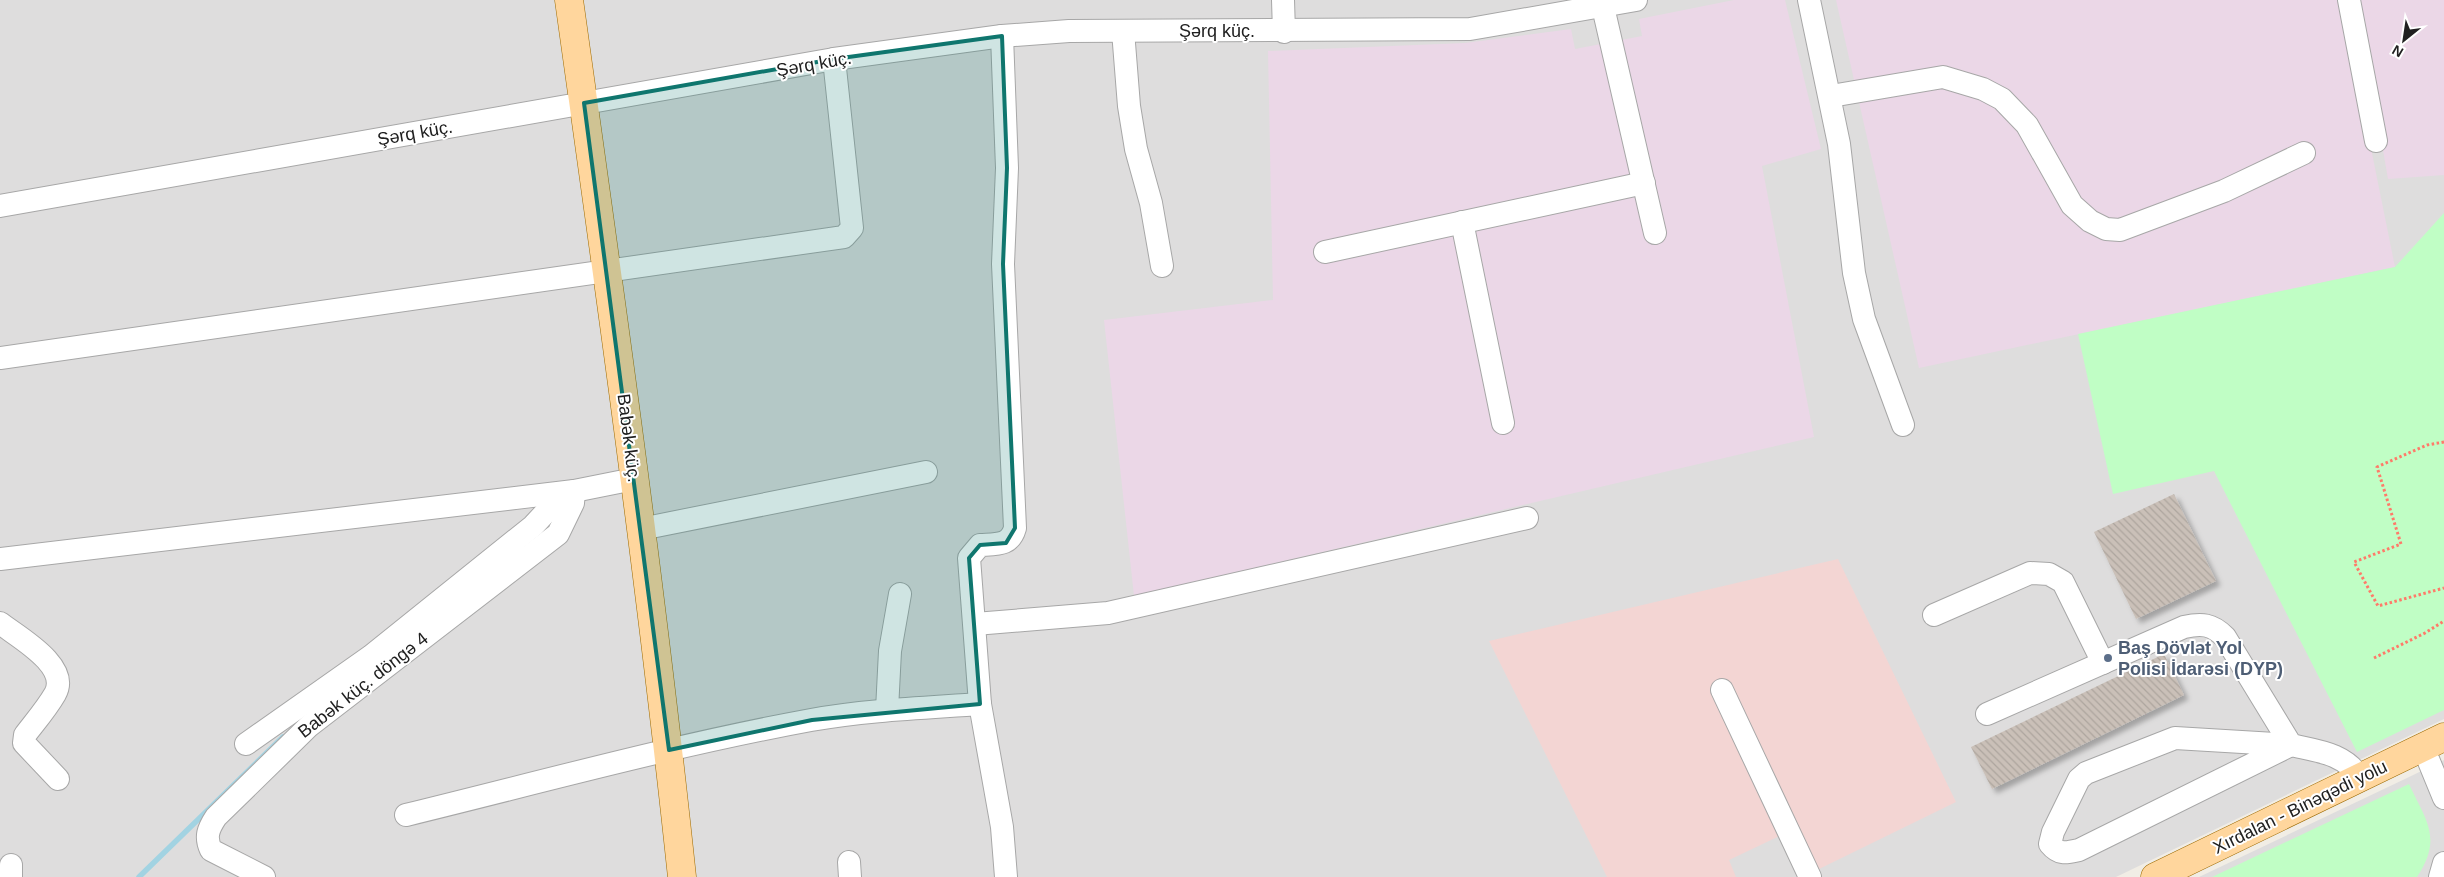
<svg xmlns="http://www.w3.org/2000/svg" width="2444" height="877" font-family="Helvetica,sans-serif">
	<defs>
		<pattern id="building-back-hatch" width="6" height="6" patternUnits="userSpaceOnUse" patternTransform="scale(1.25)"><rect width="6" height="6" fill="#cac0b8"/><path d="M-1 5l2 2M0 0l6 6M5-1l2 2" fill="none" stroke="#ada59e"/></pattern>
		<filter id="shadow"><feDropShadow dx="4.5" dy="4.5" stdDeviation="2.5" flood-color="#0004"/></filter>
	</defs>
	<rect width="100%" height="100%" fill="#f1ede5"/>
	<g fill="#dedddd">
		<path d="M0 0H2444V719L2116 877H0Z"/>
		<path d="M2444 760V877H2199L2407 778Z"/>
	</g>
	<path fill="#f3d5d3" d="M1838 559 1956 802 1817 870 1790 831 1729 860 1736 877H1607L1489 641Z"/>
	<g fill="#ebd7e7">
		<path d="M1734 0H1785L1821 149 1762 166 1814 437 1134 596 1104 320 1273 300 1268 51 1465 43 1571 29 1575 49 1642 36 1639 19Z"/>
		<path d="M1836 0H2341L2395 267 1919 368Z"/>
		<path d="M2357 0H2444V175L2388 179Z"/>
	</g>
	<g fill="#c0fec5">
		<path d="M2444 213V710L2357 752 2214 471 2113 494 2078 334 2395 267Z"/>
		<path d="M2409 784C2426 821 2443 838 2417 877H2212Z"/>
	</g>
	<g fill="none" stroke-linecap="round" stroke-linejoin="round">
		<path stroke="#a2d3e2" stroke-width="5.5" d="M139 877 283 737"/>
	</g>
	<g fill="url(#building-back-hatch)" filter="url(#shadow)">
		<path d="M2174 494 2216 581 2136 619 2094 532Z"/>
		<path d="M2164 654 2184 695 1992 789 1971 747Z"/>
	</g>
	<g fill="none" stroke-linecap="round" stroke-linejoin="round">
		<g stroke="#a7a7a7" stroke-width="24">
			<g id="minor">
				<path d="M1283 0 1284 32"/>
				<path d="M1809 0 1839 144 1854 273 1864 319 1903 425"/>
				<path d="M2349 0 2376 141"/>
				<path d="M1603 7 1655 233"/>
				<path d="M1123 31 1129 106 1136 149 1151 203 1162 266"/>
				<path d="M1002 36 1007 168 1003 264 1015 528C1010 546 997 544 980 545L969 558 980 704 1002 827 1006 877"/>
				<path d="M1831 96 1943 77 1983 89 2002 99 2027 125 2072 205 2090 221 2106 229 2120 230 2224 191 2304 153"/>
				<path d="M0 206 834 59 1002 36 1069 31 1470 29 1636 0"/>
				<path d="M1462 222 1503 423"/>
				<path d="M1325 252 1644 183"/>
				<path d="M0 358 844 237 852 228 834 59"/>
				<path d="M641 529 926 472"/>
				<path d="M0 559 574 491 634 479"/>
				<path d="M1934 615 2030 573 2049 574 2063 582 2103 663"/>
				<path d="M0 623C18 637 71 666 55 694 47 708 35 722 25 735L24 743 58 779"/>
				<path d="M975 624 1108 613 1527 518"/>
				<path d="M1722 690 1810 877"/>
				<path d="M887 710 890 651 900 594"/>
				<path d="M1987 714 2184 627C2202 623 2212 624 2225 637L2291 745C2317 751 2345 753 2360 778"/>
				<path d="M2175 738 2291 745 2079 850C2066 853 2059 855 2050 844L2053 832 2079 779 2086 773Z"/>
				<path d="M246 744 371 656 533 526 546 512 554 494"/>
				<path d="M2423 747 2444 798"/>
				<path d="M406 815C541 782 675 745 811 720 867 710 924 708 980 704"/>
				<path d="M849 862 850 877"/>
				<path d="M11 877V865"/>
				<path d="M264 877 211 850C205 837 208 829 216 817L309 726 558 534 573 503 574 491"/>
				<path d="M2440 877 2444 863"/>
			</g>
		</g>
		<g stroke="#9c6a00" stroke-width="29">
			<g id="major">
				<path d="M569 0C610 292 651 584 682 877"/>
				<path d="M2155 877 2444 737"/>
			</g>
		</g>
		<g stroke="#ff7a69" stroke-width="3" stroke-dasharray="2.5 2.5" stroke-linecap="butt">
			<path d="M2444 442 2427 445 2377 467 2401 544 2354 562 2378 606 2444 588"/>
			<path d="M2374 658 2425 633 2444 621"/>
		</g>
		<use href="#minor" stroke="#fff" stroke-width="22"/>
		<use href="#major" stroke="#ffd69d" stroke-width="28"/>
	</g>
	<path fill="#0f766e" fill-opacity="0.2" stroke="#0f766e" stroke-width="4" stroke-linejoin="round" d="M1002 36 1007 168 1003 264 1015 528 1006 543 980 545 969 558 980 704 812 720 669 750 584 103 834 59Z"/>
	<circle fill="#5c6f8a" stroke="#fff" stroke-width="2" cx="2108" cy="658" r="5"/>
	<g text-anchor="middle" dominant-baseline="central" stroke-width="4" stroke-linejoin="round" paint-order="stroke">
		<g font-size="18" fill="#202020" stroke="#fff">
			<text x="1217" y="31">Şərq küç.</text>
			<text transform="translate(814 64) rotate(-10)">Şərq küç.</text>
			<text transform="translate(415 133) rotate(-10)">Şərq küç.</text>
			<text transform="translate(629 438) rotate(83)">Babək küç.</text>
			<text transform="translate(363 685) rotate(-38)">Babək küç. döngə 4</text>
			<text transform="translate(2300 807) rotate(-26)">Xırdalan - Binəqədi yolu</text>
		</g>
		<g font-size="18" font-weight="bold" fill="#4e5e75" stroke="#fff" text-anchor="start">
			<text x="2118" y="648">Baş Dövlət Yol<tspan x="2118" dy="21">Polisi İdarəsi (DYP)</tspan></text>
		</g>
	</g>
	<g transform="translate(2404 40) rotate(210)" stroke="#ffffff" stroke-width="4" paint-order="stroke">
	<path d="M0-4L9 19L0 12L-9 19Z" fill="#202020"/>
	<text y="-8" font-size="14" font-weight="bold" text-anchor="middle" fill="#202020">N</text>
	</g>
</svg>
